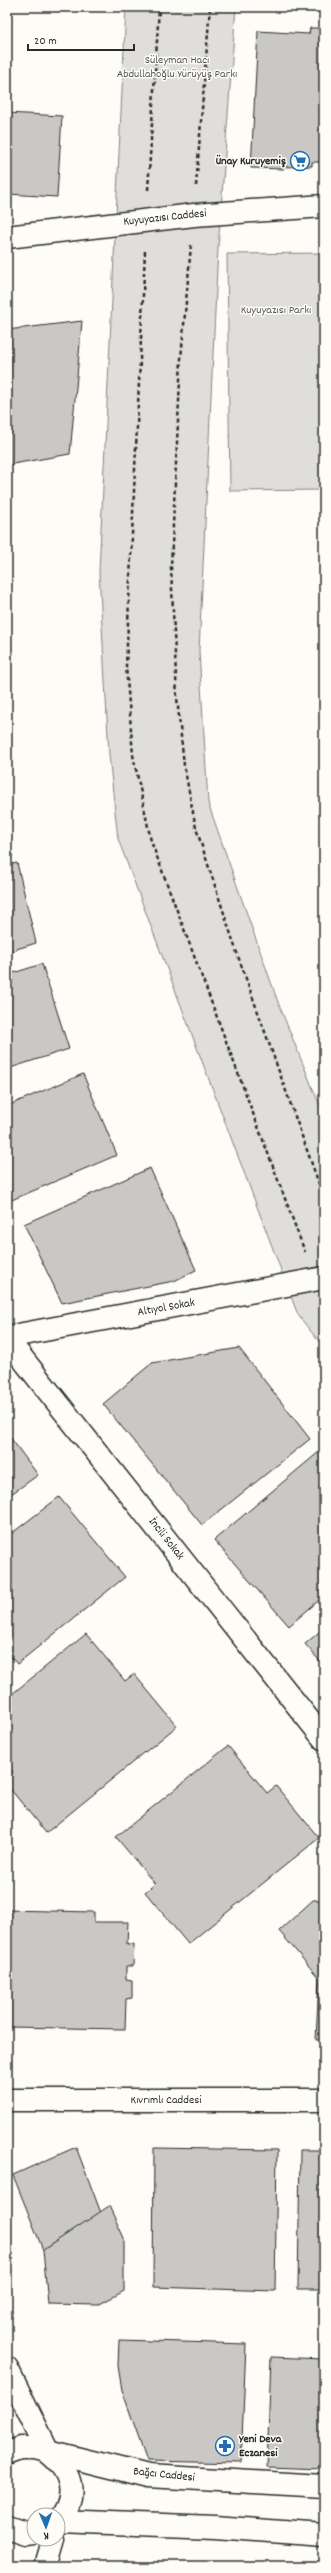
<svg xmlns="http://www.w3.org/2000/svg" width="331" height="2573" font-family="Dekko,sans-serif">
	<rect width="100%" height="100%" fill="#fdfcf7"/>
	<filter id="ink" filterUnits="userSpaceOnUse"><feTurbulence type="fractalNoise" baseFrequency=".025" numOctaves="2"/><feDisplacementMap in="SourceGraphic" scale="8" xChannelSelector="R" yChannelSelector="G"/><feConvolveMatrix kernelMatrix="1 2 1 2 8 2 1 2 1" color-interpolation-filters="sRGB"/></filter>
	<g filter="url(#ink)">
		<g fill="#dfdeda" stroke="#858482">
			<path d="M126 7H236L218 248 199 651 208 803 279 1005 324 1116V1348L298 1315 118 839 109 755 99 571Z"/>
			<path d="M324 253V490L230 491 227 254Z"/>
		</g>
		<g fill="#c9c8c4" stroke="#2b2b2b">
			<path d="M310 28H324V162H312V166L284 167V169L251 168 258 31 309 34Z"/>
			<path d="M7 113 62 116 57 197 7 194Z"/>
			<path d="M82 321 70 454 7 465V330Z"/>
			<path d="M17 863 36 943 7 952V865Z"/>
			<path d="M42 964 69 1049 7 1069V975Z"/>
			<path d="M83 1074 117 1155 7 1202V1106Z"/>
			<path d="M150 1168 196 1270 174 1281 62 1303 24 1224Z"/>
			<path d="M239 1348 310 1439 202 1525 103 1404 152 1363Z"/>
			<path d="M7 1433 38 1475 7 1497Z"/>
			<path d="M320 1451 324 1455V1596L289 1626 214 1540Z"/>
			<path d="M59 1497 125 1577 17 1664 7 1652V1537Z"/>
			<path d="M324 1628V1666L305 1644Z"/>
			<path d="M86 1634 125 1681 134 1674 177 1726 46 1833 7 1785V1777L13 1772 7 1765V1698Z"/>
			<path d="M228 1746 267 1793 276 1786 319 1838 188 1944 145 1892 155 1884 116 1837Z"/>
			<path d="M313 1900H324V2040H316L319 1978 279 1931Z"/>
			<path d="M7 1910 94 1912V1922H128L127 1944H134L133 1966H126V1979L132 1980V1998L126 1999 125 2029 7 2027Z"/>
			<path d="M76 2147 101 2213 43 2250 13 2175Z"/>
			<path d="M154 2148 277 2150 275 2291 153 2287Z"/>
			<path d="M300 2150H324V2289H298Z"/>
			<path d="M109 2206 124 2238V2291L98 2305 48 2304 43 2250Z"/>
			<path d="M119 2340 246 2344 241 2463 147 2461 122 2390 118 2366Z"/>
			<path d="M271 2357 324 2359V2469L267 2467Z"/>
		</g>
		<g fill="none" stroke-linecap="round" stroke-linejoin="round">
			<g stroke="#2b2b2b" stroke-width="25">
				<g id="minor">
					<path d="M7 237 194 215 324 206"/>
					<path d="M7 1337 324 1278"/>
					<path d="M7 1339 324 1739"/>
					<path d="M7 2100H324"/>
				</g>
			</g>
			<g stroke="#2b2b2b" stroke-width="25">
				<g id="major">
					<path d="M7 2368 49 2453C64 2465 76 2484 68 2504 66 2511 61 2517 58 2523"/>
					<path d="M7 2453 21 2448H35L148 2476 324 2486"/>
					<path d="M58 2521 215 2527 324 2535"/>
					<path d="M7 2528 25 2534 34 2533"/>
					<path d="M45 2566 53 2539"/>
				</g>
			</g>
			<g stroke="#2b2b2b" stroke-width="2.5" stroke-dasharray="4 3" stroke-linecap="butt">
				<path d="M196 186 210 7"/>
				<path d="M148 190 159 7"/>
				<path d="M191 245 181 359 171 567 177 698 184 765 196 828 238 956 324 1198"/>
				<path d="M145 251 126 666 133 755 151 841 305 1252"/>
			</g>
			<use href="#minor" stroke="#fdfcf7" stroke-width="22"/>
			<use href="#major" stroke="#fdfcf7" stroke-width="22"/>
		</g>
	</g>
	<defs>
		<g id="supermarket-ring" transform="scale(1)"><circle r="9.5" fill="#fdfcf7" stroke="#1f6fb2" stroke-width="1.5"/><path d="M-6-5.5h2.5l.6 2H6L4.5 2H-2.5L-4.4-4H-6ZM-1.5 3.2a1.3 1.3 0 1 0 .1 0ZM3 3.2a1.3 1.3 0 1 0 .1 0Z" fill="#1f6fb2"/></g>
		<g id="pharmacy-ring" transform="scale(1)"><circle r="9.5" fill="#fdfcf7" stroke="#1f6fb2" stroke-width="1.5"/><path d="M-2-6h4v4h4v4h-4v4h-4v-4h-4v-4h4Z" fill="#1f6fb2"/></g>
	</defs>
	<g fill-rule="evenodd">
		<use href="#supermarket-ring" x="300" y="161"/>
		<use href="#pharmacy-ring" x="225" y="2446"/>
	</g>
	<g text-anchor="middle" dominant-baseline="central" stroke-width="3" stroke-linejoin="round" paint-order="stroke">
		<g font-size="12" fill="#585857" stroke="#fdfcf7">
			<text x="177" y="60">Süleyman Hacı<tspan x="177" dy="14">Abdullahoğlu Yürüyüş Parkı</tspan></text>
			<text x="276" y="310">Kuyuyazısı Parkı</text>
		</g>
		<g font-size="12" font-weight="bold" fill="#2b2b2b" stroke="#fdfcf7" text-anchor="end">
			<text x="286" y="161">Ünay Kuruyemiş</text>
			<text x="239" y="2439" text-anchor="start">Yeni Deva<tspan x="239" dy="14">Eczanesi</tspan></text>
		</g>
		<g font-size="12" fill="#2b2b2b" stroke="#fdfcf7">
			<text transform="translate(165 218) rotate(-6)">Kuyuyazısı Caddesi</text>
			<text transform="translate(166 1308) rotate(-10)">Altıyol Sokak</text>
			<text transform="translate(166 1539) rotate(52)">İncili Sokak</text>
			<text x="166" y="2100">Kıvrımlı Caddesi</text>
			<text transform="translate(164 2475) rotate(6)">Bağcı Caddesi</text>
		</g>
	</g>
	<rect width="331" height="2573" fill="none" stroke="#fdfcf7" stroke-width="24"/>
	<rect x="12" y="12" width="307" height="2549" fill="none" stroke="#2b2b2b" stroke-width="1.5" filter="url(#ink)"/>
	<g transform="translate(46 2527) rotate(178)"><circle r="19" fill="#fdfcf7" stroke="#a9a8a5"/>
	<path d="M0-3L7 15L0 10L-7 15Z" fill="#1f6fb2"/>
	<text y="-6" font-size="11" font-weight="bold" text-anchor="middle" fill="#2b2b2b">K</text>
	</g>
	<path d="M28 44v6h106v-6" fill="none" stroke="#2b2b2b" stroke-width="2"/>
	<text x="34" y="44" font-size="12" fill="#2b2b2b" stroke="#fdfcf7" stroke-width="3" paint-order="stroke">20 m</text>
</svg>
